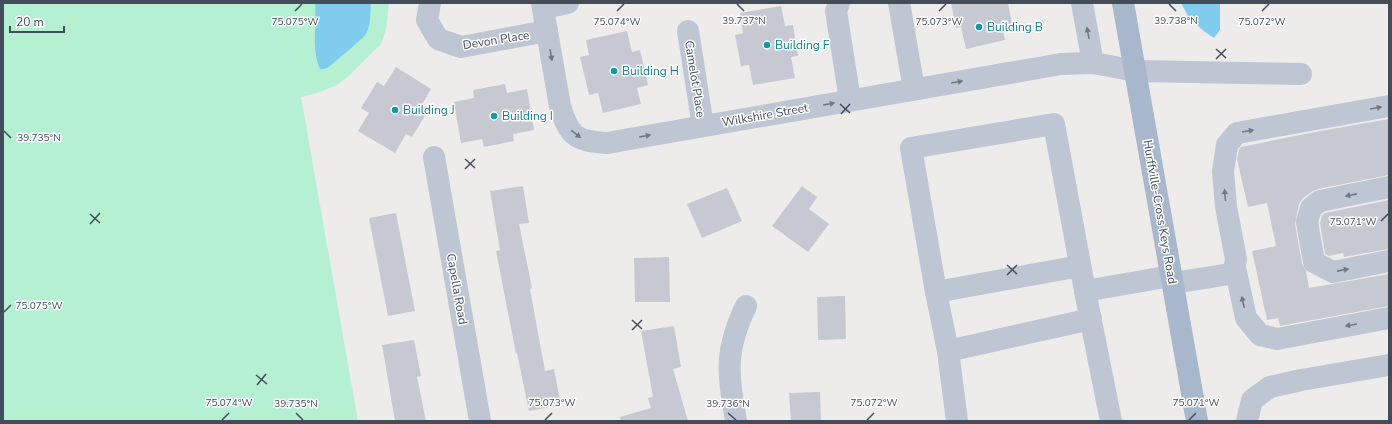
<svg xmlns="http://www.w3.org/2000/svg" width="1392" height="424" font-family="'Nunito Sans',sans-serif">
	<rect width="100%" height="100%" fill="#eeebeb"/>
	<path fill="#b6f0d2" d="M3 3H389L386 29 381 44 351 74 337 85 317 93 301 97 358 421H3Z"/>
	<g fill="#80ccef">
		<path d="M315 3H371C370 13 371 25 366 34 365 37 329 67 327 68 325 69 323 69 320 69 311 48 317 25 315 3Z"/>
		<path d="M1181 3H1220V30L1214 38 1205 32 1189 18Z"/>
	</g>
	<g fill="#c7c9d2">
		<path d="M951 3H1008L1012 24 1002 26 1005 40 966 49 961 27 956 28Z"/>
		<path d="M781 6 785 26 793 25 798 56 791 57 795 78 753 85 749 65 741 66 735 35 743 33 740 13Z"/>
		<path d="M627 31 632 52 640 50 648 85 637 88 641 104 603 113 598 93 589 95 580 57 589 55 586 40Z"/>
		<path d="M396 67 431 89 420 108 431 106 412 137 406 134 395 153 358 131 369 113 361 108 377 82 384 86Z"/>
		<path d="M505 84 507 93 527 89 534 130 513 134 514 141 484 147 482 139 461 143 454 102 474 98 473 90Z"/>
		<path d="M1389 119V175L1318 189 1313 191 1303 198 1299 204 1295 224 1302 264 1306 271 1309 288 1389 274V306L1280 326 1278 318 1267 320 1252 251 1276 246 1267 203 1248 207 1237 159 1239 150 1241 147 1315 132Z"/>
		<path d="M523 186 529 223 519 224 532 288 530 289 545 371 554 369 561 405 529 411 517 353 516 354 496 251 500 250 490 191Z"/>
		<path d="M802 186 817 197 809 209 829 224 808 252 772 226Z"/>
		<path d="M727 188 742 221 702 238 687 204Z"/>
		<path d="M1389 200V249L1344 257 1343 253 1329 256 1325 254 1320 223 1322 215 1325 213Z"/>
		<path d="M396 213 415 311 388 316 369 218Z"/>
		<path d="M669 257 670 302H635L634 258Z"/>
		<path d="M845 296 846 339 818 340 817 297Z"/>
		<path d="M674 326 681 367 673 369 688 421H621L620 417 651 408 648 398 653 397 641 331Z"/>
		<path d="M414 340 421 376 417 377 426 421H395L382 345Z"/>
		<path d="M820 392 821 421H791L789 393Z"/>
	</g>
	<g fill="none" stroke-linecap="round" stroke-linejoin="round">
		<g stroke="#bdc6d2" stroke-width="22">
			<path d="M430 3 427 20 438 39 461 47 547 31"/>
			<path d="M542 3 560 106C569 136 575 141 607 143L1061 64 1093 63 1136 71 1301 74"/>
			<path d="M839 3 836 11 850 100"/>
			<path d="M899 3 914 89"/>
			<path d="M1082 3 1093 63"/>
			<path d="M543 8 568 3"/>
			<path d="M688 31 703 126"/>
			<path d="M434 157 480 421"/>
			<path d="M1389 187 1320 201 1311 208 1307 222 1314 262 1333 272 1389 261"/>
			<path d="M1235 267 1246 318 1260 335 1277 339 1389 318"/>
			<path d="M1173 283 1230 274 1234 272 1236 259 1226 207 1223 171 1227 145 1237 133 1389 106"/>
			<path d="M1085 291 1171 276"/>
			<path d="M936 292 1080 266"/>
			<path d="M948 351 1091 319"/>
			<path d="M736 421C728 373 724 352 746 306"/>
			<path d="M957 421 948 351 936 292 911 148 1054 124 1085 291 1111 421"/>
			<path d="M1247 421 1252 400 1270 387 1301 380 1389 365"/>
		</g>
		<path stroke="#a9b7cc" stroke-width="22" d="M1123 3 1197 421"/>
	</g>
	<defs><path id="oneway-solid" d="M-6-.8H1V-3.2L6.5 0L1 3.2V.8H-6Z"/></defs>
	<g fill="#6e7783">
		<use href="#oneway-solid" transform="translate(1088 33) rotate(-100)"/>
		<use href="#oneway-solid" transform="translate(551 55) rotate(80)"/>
		<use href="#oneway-solid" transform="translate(957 82) rotate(-10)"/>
		<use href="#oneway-solid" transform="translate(829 104) rotate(-10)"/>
		<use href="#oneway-solid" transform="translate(1376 108) rotate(-10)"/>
		<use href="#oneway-solid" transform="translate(1248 131) rotate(-10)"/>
		<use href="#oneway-solid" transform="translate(576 134) rotate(38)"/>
		<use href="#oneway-solid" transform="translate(645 136) rotate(-10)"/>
		<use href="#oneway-solid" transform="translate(1225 195) rotate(-95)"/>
		<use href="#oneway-solid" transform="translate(1351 195) rotate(169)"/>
		<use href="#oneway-solid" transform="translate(1343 270) rotate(-11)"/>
		<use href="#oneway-solid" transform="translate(1243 302) rotate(-102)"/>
		<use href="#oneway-solid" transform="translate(1351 325) rotate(170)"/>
	</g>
	<path fill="none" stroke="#434c59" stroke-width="1.5" d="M737 4 744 11M1169 4 1176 11M295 11 302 4M617 11 624 4M939 11 946 4M1262 11 1269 4M1216 49 1226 58M1216 59 1226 49M840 104 850 113M841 114 850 104M4 131 11 138M465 159 475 168M465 169 475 159M90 214 100 223M1381 221 1388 214M90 224 100 213M1007 265 1017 274M1007 275 1017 265M4 312 11 305M632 320 642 329M632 330 642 320M256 375 267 384M257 385 266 374M296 413 303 420M728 413 736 420M222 420 229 413M545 420 552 413M867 420 874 413M1189 420 1196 413"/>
	<g fill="#0f9aa8" stroke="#fff" stroke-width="1.5">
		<circle cx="979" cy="27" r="4"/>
		<circle cx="767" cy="45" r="4"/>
		<circle cx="614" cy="71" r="4"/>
		<circle cx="395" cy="110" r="4"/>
		<circle cx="494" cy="116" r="4"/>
	</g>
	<g text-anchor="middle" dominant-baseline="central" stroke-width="3" stroke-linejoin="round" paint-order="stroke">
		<g font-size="12" fill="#0d838f" stroke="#fff" text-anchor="start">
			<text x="987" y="27">Building B</text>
			<text x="775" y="45">Building F</text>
			<text x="622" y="71">Building H</text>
			<text x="403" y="110">Building J</text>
			<text x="502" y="116">Building I</text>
		</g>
		<g font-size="12" fill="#434c59" stroke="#fff">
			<text transform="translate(496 40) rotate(-9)">Devon Place</text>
			<text transform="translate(695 79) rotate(81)">Camelot Place</text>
			<text transform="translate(765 115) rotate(-10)">Wilkshire Street</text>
			<text transform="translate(1160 212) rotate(80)">Hurffville-Cross Keys Road</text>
			<text transform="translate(457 289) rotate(80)">Capella Road</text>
		</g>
	</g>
	<g font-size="10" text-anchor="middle" fill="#434c59" stroke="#fff" stroke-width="3" stroke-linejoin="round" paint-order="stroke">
		<text x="1176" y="24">39.738°N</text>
		<text x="744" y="24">39.737°N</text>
		<text x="295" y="25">75.075°W</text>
		<text x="617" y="25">75.074°W</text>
		<text x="939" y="25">75.073°W</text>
		<text x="1262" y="25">75.072°W</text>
		<text x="39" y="141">39.735°N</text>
		<text x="1353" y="225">75.071°W</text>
		<text x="39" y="309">75.075°W</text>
		<text x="229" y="406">75.074°W</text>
		<text x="552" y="406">75.073°W</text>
		<text x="874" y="406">75.072°W</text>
		<text x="1196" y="406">75.071°W</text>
		<text x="296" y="407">39.735°N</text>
		<text x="728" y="407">39.736°N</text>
	</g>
	<rect width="1392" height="424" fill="none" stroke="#434c59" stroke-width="8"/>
	<path d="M10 26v6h54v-6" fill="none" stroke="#434c59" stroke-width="2"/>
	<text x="16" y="26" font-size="12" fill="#434c59" stroke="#ffffff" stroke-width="3" paint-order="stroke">20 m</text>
</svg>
